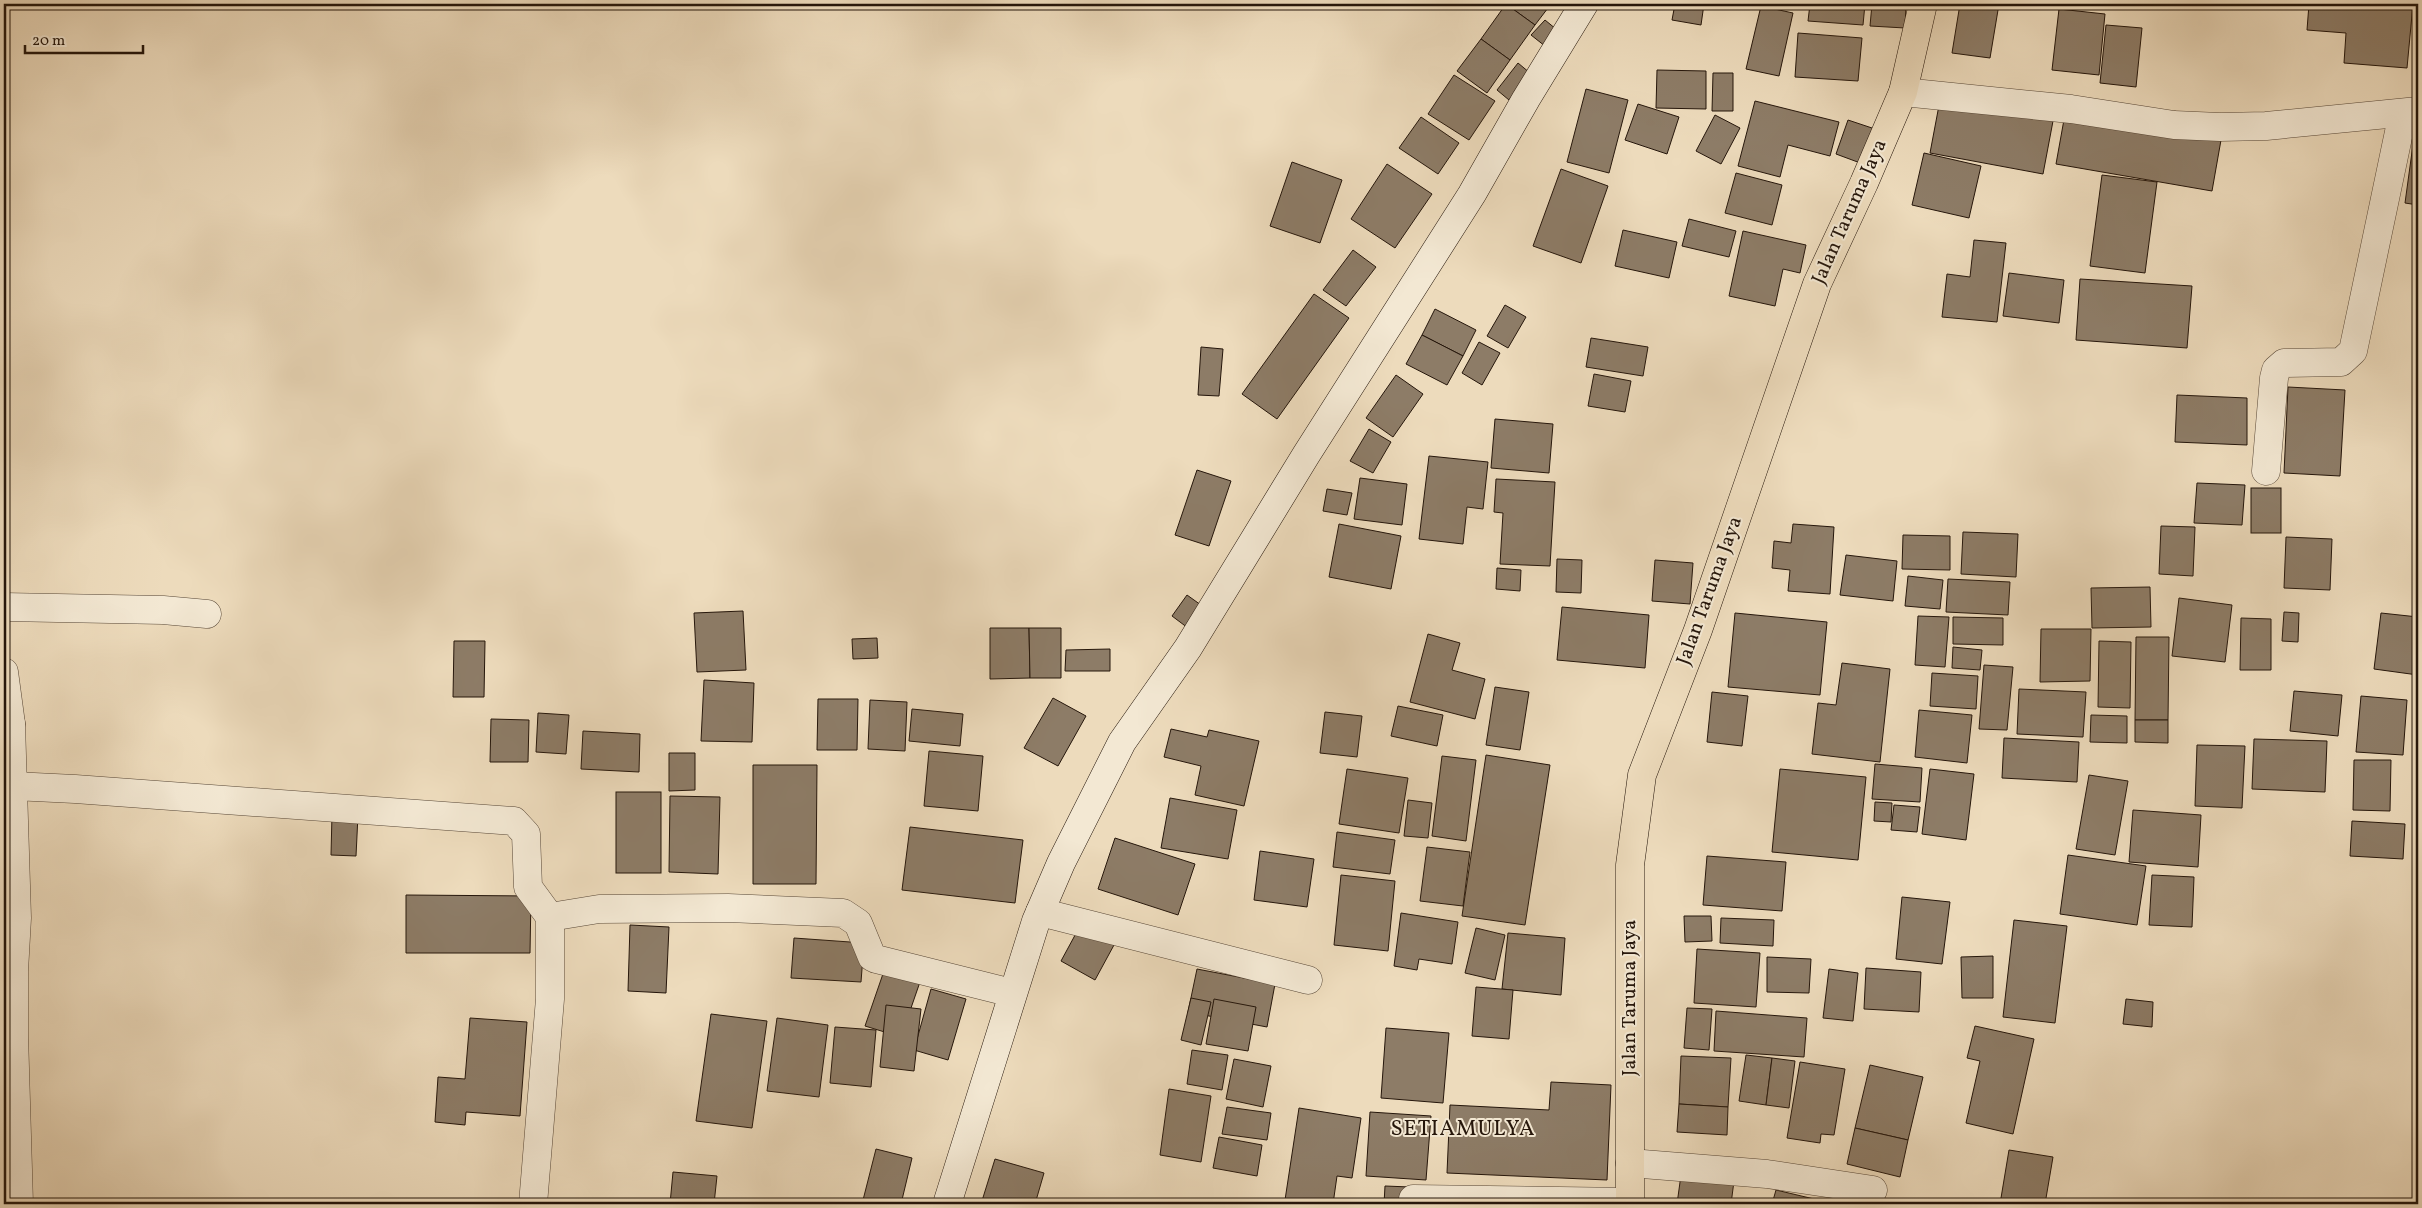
<svg xmlns="http://www.w3.org/2000/svg" width="2422" height="1208" font-family="Vollkorn,serif">
	<rect width="100%" height="100%" fill="#eddbbc"/>
	<filter id="stains"><feTurbulence type="fractalNoise" baseFrequency=".004" numOctaves="4"/><feColorMatrix values="0 0 0 0 .2 0 0 0 0 .09 0 0 0 0 .02 0 0 0 .5 -.17"/></filter>
	<radialGradient id="worn" r=".72"><stop offset=".6" stop-color="#630" stop-opacity="0"/><stop offset="1" stop-color="#630" stop-opacity=".3"/></radialGradient>
	<g fill="#8d7c67" stroke="#25160b">
		<path d="M1506 4H1551L1535 25Z"/>
		<path d="M1506 4 1535 25 1510 60 1481 39Z"/>
		<path d="M1675 4H1704L1701 25 1672 20Z"/>
		<path d="M1810 4H1865L1863 25 1808 21Z"/>
		<path d="M1872 4H1906L1905 28 1870 26Z"/>
		<path d="M1960 4H1999L1990 58 1952 53Z"/>
		<path d="M2309 4H2413L2407 68 2344 63 2346 33 2307 30Z"/>
		<path d="M1761 6 1793 13 1779 76 1746 69Z"/>
		<path d="M2059 9 2105 14 2099 75 2052 70Z"/>
		<path d="M1545 20 1562 34 1550 50 1531 35Z"/>
		<path d="M2106 25 2142 28 2136 87 2100 83Z"/>
		<path d="M1798 33 1862 38 1858 81 1795 77Z"/>
		<path d="M1481 39 1510 60 1487 93 1457 71Z"/>
		<path d="M1518 63 1530 73 1509 100 1497 90Z"/>
		<path d="M1657 70 1706 71V109L1656 108Z"/>
		<path d="M1713 73H1733V111H1712Z"/>
		<path d="M1454 75 1495 101 1469 140 1428 114Z"/>
		<path d="M1586 89 1628 100 1609 173 1567 162Z"/>
		<path d="M1940 100 2053 121 2043 174 1930 153Z"/>
		<path d="M1755 101 1839 122 1830 156 1788 145 1780 177 1738 166Z"/>
		<path d="M1638 104 1679 117 1667 154 1625 140Z"/>
		<path d="M2065 114 2221 140 2212 191 2056 164Z"/>
		<path d="M1715 115 1740 128 1721 164 1696 151Z"/>
		<path d="M1421 117 1459 143 1438 174 1399 148Z"/>
		<path d="M1848 120 1875 129 1863 164 1836 154Z"/>
		<path d="M2415 130 2418 131V205L2405 203Z"/>
		<path d="M1924 153 1981 166 1969 218 1912 205Z"/>
		<path d="M1292 162 1342 180 1320 243 1270 226Z"/>
		<path d="M1387 164 1432 194 1395 248 1351 219Z"/>
		<path d="M1561 169 1608 186 1581 263 1533 246Z"/>
		<path d="M1736 173 1782 185 1772 225 1725 213Z"/>
		<path d="M2102 175 2157 182 2145 273 2090 266Z"/>
		<path d="M1689 219 1736 231 1729 257 1682 246Z"/>
		<path d="M1623 230 1677 242 1669 278 1615 266Z"/>
		<path d="M1743 231 1806 245 1800 273 1783 269 1775 306 1729 296Z"/>
		<path d="M1974 240 2006 243 1997 322 1942 317 1947 274 1970 277Z"/>
		<path d="M1353 250 1376 267 1346 306 1323 290Z"/>
		<path d="M2009 273 2064 280 2059 323 2003 316Z"/>
		<path d="M2080 279 2192 286 2187 348 2076 340Z"/>
		<path d="M1314 294 1349 318 1277 419 1242 394Z"/>
		<path d="M1505 305 1526 317 1508 348 1487 336Z"/>
		<path d="M1435 309 1476 330 1463 356 1422 335Z"/>
		<path d="M1422 335 1463 356 1447 385 1406 364Z"/>
		<path d="M1591 338 1648 347 1643 376 1586 367Z"/>
		<path d="M1479 342 1500 353 1482 385 1462 373Z"/>
		<path d="M1201 347 1223 349 1219 396 1198 395Z"/>
		<path d="M1594 374 1631 381 1625 412 1588 406Z"/>
		<path d="M1396 375 1423 394 1393 437 1366 418Z"/>
		<path d="M2288 387 2345 390 2340 476 2284 473Z"/>
		<path d="M2177 395 2247 398V445L2175 442Z"/>
		<path d="M1495 419 1553 424 1549 473 1491 468Z"/>
		<path d="M1369 429 1391 442 1373 473 1350 461Z"/>
		<path d="M1429 456 1488 462 1483 509 1467 507 1463 544 1419 539Z"/>
		<path d="M1197 470 1231 481 1209 546 1175 535Z"/>
		<path d="M1360 478 1407 484 1402 525 1354 519Z"/>
		<path d="M1496 479 1555 482 1550 566 1500 564 1503 513 1494 512Z"/>
		<path d="M2197 483 2245 485 2242 525 2194 523Z"/>
		<rect x="2251" y="488" width="30" height="45"/>
		<path d="M1327 489 1352 493 1347 515 1323 511Z"/>
		<path d="M1339 524 1401 536 1391 589 1329 577Z"/>
		<path d="M1793 524 1834 527 1830 594 1788 591 1790 570 1772 568 1774 541 1791 543Z"/>
		<path d="M2161 526 2195 527 2193 576 2159 574Z"/>
		<path d="M1963 532 2018 534 2016 577 1961 574Z"/>
		<path d="M1903 535 1950 536V570L1902 569Z"/>
		<path d="M2286 537 2332 539 2330 590 2284 588Z"/>
		<path d="M1846 555 1897 561 1893 601 1840 595Z"/>
		<path d="M1557 559 1582 560 1581 593 1556 592Z"/>
		<path d="M1655 560 1693 563 1690 604 1652 601Z"/>
		<path d="M1497 568 1521 570 1520 591 1496 589Z"/>
		<path d="M1908 576 1943 580 1940 609 1905 606Z"/>
		<path d="M1948 579 2010 582 2008 615 1946 612Z"/>
		<path d="M2150 587 2151 627 2092 628 2091 588Z"/>
		<path d="M1187 595 1208 610 1192 631 1172 616Z"/>
		<path d="M2179 598 2232 605 2225 662 2172 656Z"/>
		<path d="M1562 607 1649 615 1645 668 1557 660Z"/>
		<path d="M743 611 746 670 697 672 694 613Z"/>
		<path d="M2284 612 2299 613 2298 642 2282 641Z"/>
		<path d="M1735 613 1827 622 1820 695 1728 687Z"/>
		<path d="M2381 613 2418 617V675L2374 669Z"/>
		<path d="M1918 616 1949 617 1945 667 1915 665Z"/>
		<path d="M1953 617 2003 618V645L1953 644Z"/>
		<path d="M2241 618 2271 619V670H2240Z"/>
		<path d="M990 628H1029L1030 678 990 679Z"/>
		<path d="M1029 628H1061V678H1030Z"/>
		<path d="M2041 629H2091L2090 681 2040 682Z"/>
		<path d="M1428 634 1460 643 1452 670 1485 679 1475 719 1410 702Z"/>
		<path d="M2136 637H2169L2168 720H2135Z"/>
		<path d="M877 638 878 658 853 659 852 639Z"/>
		<path d="M454 641H485L484 697H453Z"/>
		<path d="M2099 641 2131 642 2130 708 2098 707Z"/>
		<path d="M1953 647 1982 650 1980 670 1952 668Z"/>
		<path d="M1110 649V671H1065L1066 650Z"/>
		<path d="M1842 663 1890 669 1880 762 1812 754 1818 703 1836 705Z"/>
		<path d="M1984 665 2013 667 2007 730 1979 729Z"/>
		<path d="M1932 673 1978 676 1976 709 1930 706Z"/>
		<path d="M704 680 754 683 752 742 701 741Z"/>
		<path d="M1495 687 1529 692 1520 750 1486 745Z"/>
		<path d="M2019 689 2086 692 2083 737 2017 734Z"/>
		<path d="M2294 691 2342 695 2338 736 2290 731Z"/>
		<path d="M1712 692 1748 696 1742 746 1707 742Z"/>
		<path d="M2361 696 2407 700 2403 755 2356 752Z"/>
		<path d="M1053 698 1086 716 1058 766 1024 748Z"/>
		<path d="M818 699H858L857 750H817Z"/>
		<path d="M870 700 907 702 905 751 868 749Z"/>
		<path d="M1398 706 1443 715 1437 746 1391 736Z"/>
		<path d="M912 709 963 714 960 746 909 741Z"/>
		<path d="M1919 710 1972 715 1967 763 1915 757Z"/>
		<path d="M1325 712 1362 716 1357 757 1320 753Z"/>
		<path d="M538 713 569 715 566 754 536 752Z"/>
		<path d="M2091 715 2127 716V743L2090 742Z"/>
		<path d="M491 719 529 720 528 762H490Z"/>
		<path d="M2135 720H2168V743L2135 742Z"/>
		<path d="M1171 729 1207 737 1209 730 1259 741 1244 806 1195 795 1201 766 1164 757Z"/>
		<path d="M583 731 640 734 639 772 581 769Z"/>
		<path d="M2004 738 2079 742 2077 782 2002 778Z"/>
		<path d="M2254 739 2327 741 2325 792 2252 789Z"/>
		<path d="M2197 745 2245 746 2242 808 2195 806Z"/>
		<path d="M929 751 983 756 978 811 924 806Z"/>
		<path d="M669 753H695V790L669 791Z"/>
		<path d="M1486 755 1550 765 1525 925 1462 916Z"/>
		<path d="M1442 756 1476 760 1466 841 1432 836Z"/>
		<path d="M2354 760H2391L2390 811 2353 810Z"/>
		<path d="M1875 764 1922 768 1920 802 1872 799Z"/>
		<path d="M753 765H817L816 884H753Z"/>
		<path d="M1347 769 1408 778 1399 833 1339 824Z"/>
		<path d="M1780 769 1866 777 1858 860 1772 852Z"/>
		<path d="M1930 769 1974 774 1966 840 1922 834Z"/>
		<path d="M2089 775 2128 781 2115 855 2076 849Z"/>
		<rect x="616" y="792" width="45" height="81"/>
		<path d="M670 796 720 797 718 874 669 872Z"/>
		<path d="M1170 798 1237 810 1228 859 1161 848Z"/>
		<path d="M1408 800 1432 803 1428 838 1404 836Z"/>
		<path d="M1875 802 1892 803 1891 822 1874 821Z"/>
		<path d="M1894 805 1920 807 1917 832 1891 830Z"/>
		<path d="M2133 810 2201 815 2198 867 2129 862Z"/>
		<path d="M332 814 358 815 356 856 331 855Z"/>
		<path d="M2352 821 2405 824 2403 859 2350 856Z"/>
		<path d="M910 827 1023 840 1015 903 902 890Z"/>
		<path d="M1337 832 1395 840 1390 874 1333 867Z"/>
		<path d="M1115 838 1195 864 1178 915 1098 889Z"/>
		<path d="M1427 847 1470 852 1463 906 1420 901Z"/>
		<path d="M1260 851 1314 859 1307 907 1254 900Z"/>
		<path d="M2068 855 2146 866 2137 925 2060 914Z"/>
		<path d="M1707 856 1786 862 1782 911 1703 905Z"/>
		<path d="M1341 875 1395 881 1388 951 1334 945Z"/>
		<path d="M2152 875 2194 877 2192 927 2149 925Z"/>
		<path d="M406 895 531 896 530 953H406Z"/>
		<path d="M1902 897 1950 902 1942 964 1896 959Z"/>
		<path d="M1401 913 1458 922 1452 964 1419 959 1417 970 1394 966Z"/>
		<path d="M1684 916H1711L1712 941 1685 942Z"/>
		<path d="M1721 918 1774 920 1773 946 1720 943Z"/>
		<path d="M2014 920 2067 926 2055 1023 2003 1017Z"/>
		<path d="M630 925 669 927 666 993 628 991Z"/>
		<path d="M1080 926 1114 945 1095 980 1061 961Z"/>
		<path d="M1476 928 1505 935 1495 980 1465 973Z"/>
		<path d="M1508 933 1565 938 1561 995 1502 989Z"/>
		<path d="M794 938 864 943 861 982 791 978Z"/>
		<path d="M1697 949 1760 953 1756 1007 1694 1003Z"/>
		<path d="M1993 956V998H1962L1961 957Z"/>
		<path d="M1767 957 1811 959 1809 993 1767 992Z"/>
		<path d="M885 968 921 979 901 1037 865 1026Z"/>
		<path d="M1866 968 1921 972 1919 1012 1864 1009Z"/>
		<path d="M1197 969 1275 984 1267 1027 1188 1012Z"/>
		<path d="M1829 969 1858 973 1853 1021 1823 1018Z"/>
		<path d="M1476 987 1513 990 1509 1039 1472 1036Z"/>
		<path d="M931 989 966 999 948 1060 914 1050Z"/>
		<path d="M1191 998 1211 1002 1201 1045 1181 1040Z"/>
		<path d="M1214 999 1256 1007 1248 1051 1206 1044Z"/>
		<path d="M2126 999 2153 1002 2152 1027 2123 1024Z"/>
		<path d="M886 1005 921 1009 914 1071 880 1067Z"/>
		<path d="M1687 1008 1712 1009 1709 1050 1684 1048Z"/>
		<path d="M1716 1011 1807 1018 1804 1057 1714 1051Z"/>
		<path d="M711 1014 767 1021 752 1128 696 1121Z"/>
		<path d="M470 1018 527 1022 520 1116 466 1112 465 1125 435 1122 438 1077 465 1079Z"/>
		<path d="M777 1018 828 1025 819 1097 767 1091Z"/>
		<path d="M1975 1026 2034 1039 2013 1134 1966 1123 1980 1061 1967 1058Z"/>
		<path d="M835 1027 876 1030 871 1087 830 1083Z"/>
		<path d="M1386 1028 1449 1033 1443 1103 1381 1098Z"/>
		<path d="M1192 1050 1228 1055 1222 1090 1187 1084Z"/>
		<path d="M1746 1055 1772 1058 1766 1105 1739 1101Z"/>
		<path d="M1681 1056 1731 1058 1728 1107 1679 1104Z"/>
		<path d="M1772 1058 1795 1061 1789 1108 1766 1105Z"/>
		<path d="M1234 1059 1271 1066 1263 1107 1226 1099Z"/>
		<path d="M1800 1062 1845 1069 1834 1135 1821 1134 1820 1143 1787 1138Z"/>
		<path d="M1870 1065 1923 1077 1908 1140 1855 1128Z"/>
		<path d="M1551 1082 1611 1085 1607 1180 1447 1173 1450 1105 1549 1110Z"/>
		<path d="M1169 1089 1211 1096 1201 1162 1160 1155Z"/>
		<path d="M1679 1104 1728 1107 1727 1135 1677 1132Z"/>
		<path d="M1227 1107 1271 1113 1267 1140 1222 1134Z"/>
		<path d="M1299 1108 1361 1118 1352 1178 1337 1176 1333 1204H1312L1285 1200Z"/>
		<path d="M1370 1112 1431 1116 1426 1180 1366 1176Z"/>
		<path d="M1855 1128 1908 1140 1900 1177 1847 1164Z"/>
		<path d="M1219 1137 1262 1145 1257 1176 1213 1168Z"/>
		<path d="M876 1149 912 1158 901 1204H862Z"/>
		<path d="M2009 1150 2053 1157 2045 1204H2000Z"/>
		<path d="M995 1159 1044 1173 1035 1204H981Z"/>
		<path d="M673 1172 717 1176 714 1204H670Z"/>
		<path d="M1681 1175 1734 1181 1731 1204H1677Z"/>
		<path d="M1385 1186 1410 1187V1204H1384Z"/>
		<path d="M1776 1190 1831 1203V1204H1772Z"/>
	</g>
	<g fill="none" stroke-linecap="round" stroke-linejoin="round">
		<g stroke="#574737" stroke-width="29">
			<g id="street">
				<path d="M1903 92 2071 109 2174 125 2220 127 2266 126 2418 111"/>
				<path d="M2266 471 2274 378 2276 370 2284 363 2341 362 2353 351 2403 113"/>
				<path d="M4 607 163 610 207 614"/>
				<path d="M4 672 11 724H4"/>
				<path d="M11 724 17 918 14 971V1035L19 1204"/>
				<path d="M13 786 75 789 514 821 526 834 528 887 550 917V999L533 1204"/>
				<path d="M1040 912 1308 980"/>
				<path d="M550 917 599 909 728 908 843 913 858 923 872 957 876 959 1012 993"/>
				<path d="M1630 1163 1767 1174 1873 1190"/>
				<path d="M1413 1199 1630 1202"/>
			</g>
		</g>
		<g stroke="#25160b" stroke-width="29">
			<path id="secondary" d="M947 1204 1036 921 1061 863 1122 742 1188 648 1306 455 1472 194 1526 99 1584 4"/>
		</g>
		<g stroke="#25160b" stroke-width="29">
			<path id="primary" d="M1630 1204V865L1642 775 1698 630 1817 284 1864 183 1903 92 1923 4"/>
		</g>
		<use href="#street" stroke="#f3e8d3" stroke-width="28"/>
		<use href="#secondary" stroke="#f3e8d3" stroke-width="28"/>
		<use href="#primary" stroke="#eddbbc" stroke-width="28"/>
	</g>
	<g text-anchor="middle" dominant-baseline="central" stroke-width="4" stroke-linejoin="round" paint-order="stroke">
		<g font-size="20" fill="#25160b" stroke="#f3e8d3">
			<text transform="translate(1850 212) rotate(-66)">Jalan Taruma Jaya</text>
			<text transform="translate(1710 591) rotate(-70)">Jalan Taruma Jaya</text>
			<text transform="translate(1630 998) rotate(-90)">Jalan Taruma Jaya</text>
		</g>
		<g font-size="22" letter-spacing="1" fill="#25160b" stroke="#f3e8d3">
			<text x="1463" y="1129">SETIAMULYA</text>
		</g>
	</g>
	<rect width="2422" height="1208" fill="none" stroke="#eddbbc" stroke-width="20"/>
	<rect x="5" y="5" width="2412" height="1198" fill="none" stroke="#25160b" stroke-width="2.5"/>
	<rect x="10" y="10" width="2402" height="1188" fill="none" stroke="#25160b"/>
	<path d="M25 45v8h118v-8" fill="none" stroke="#25160b" stroke-width="2.5"/>
	<text x="32" y="45" font-size="15" fill="#25160b" stroke="#f3e8d3" stroke-width="4" paint-order="stroke">20 m</text>
	<rect width="100%" height="100%" filter="url(#stains)"/>
	<rect width="100%" height="100%" fill="url(#worn)"/>
</svg>
